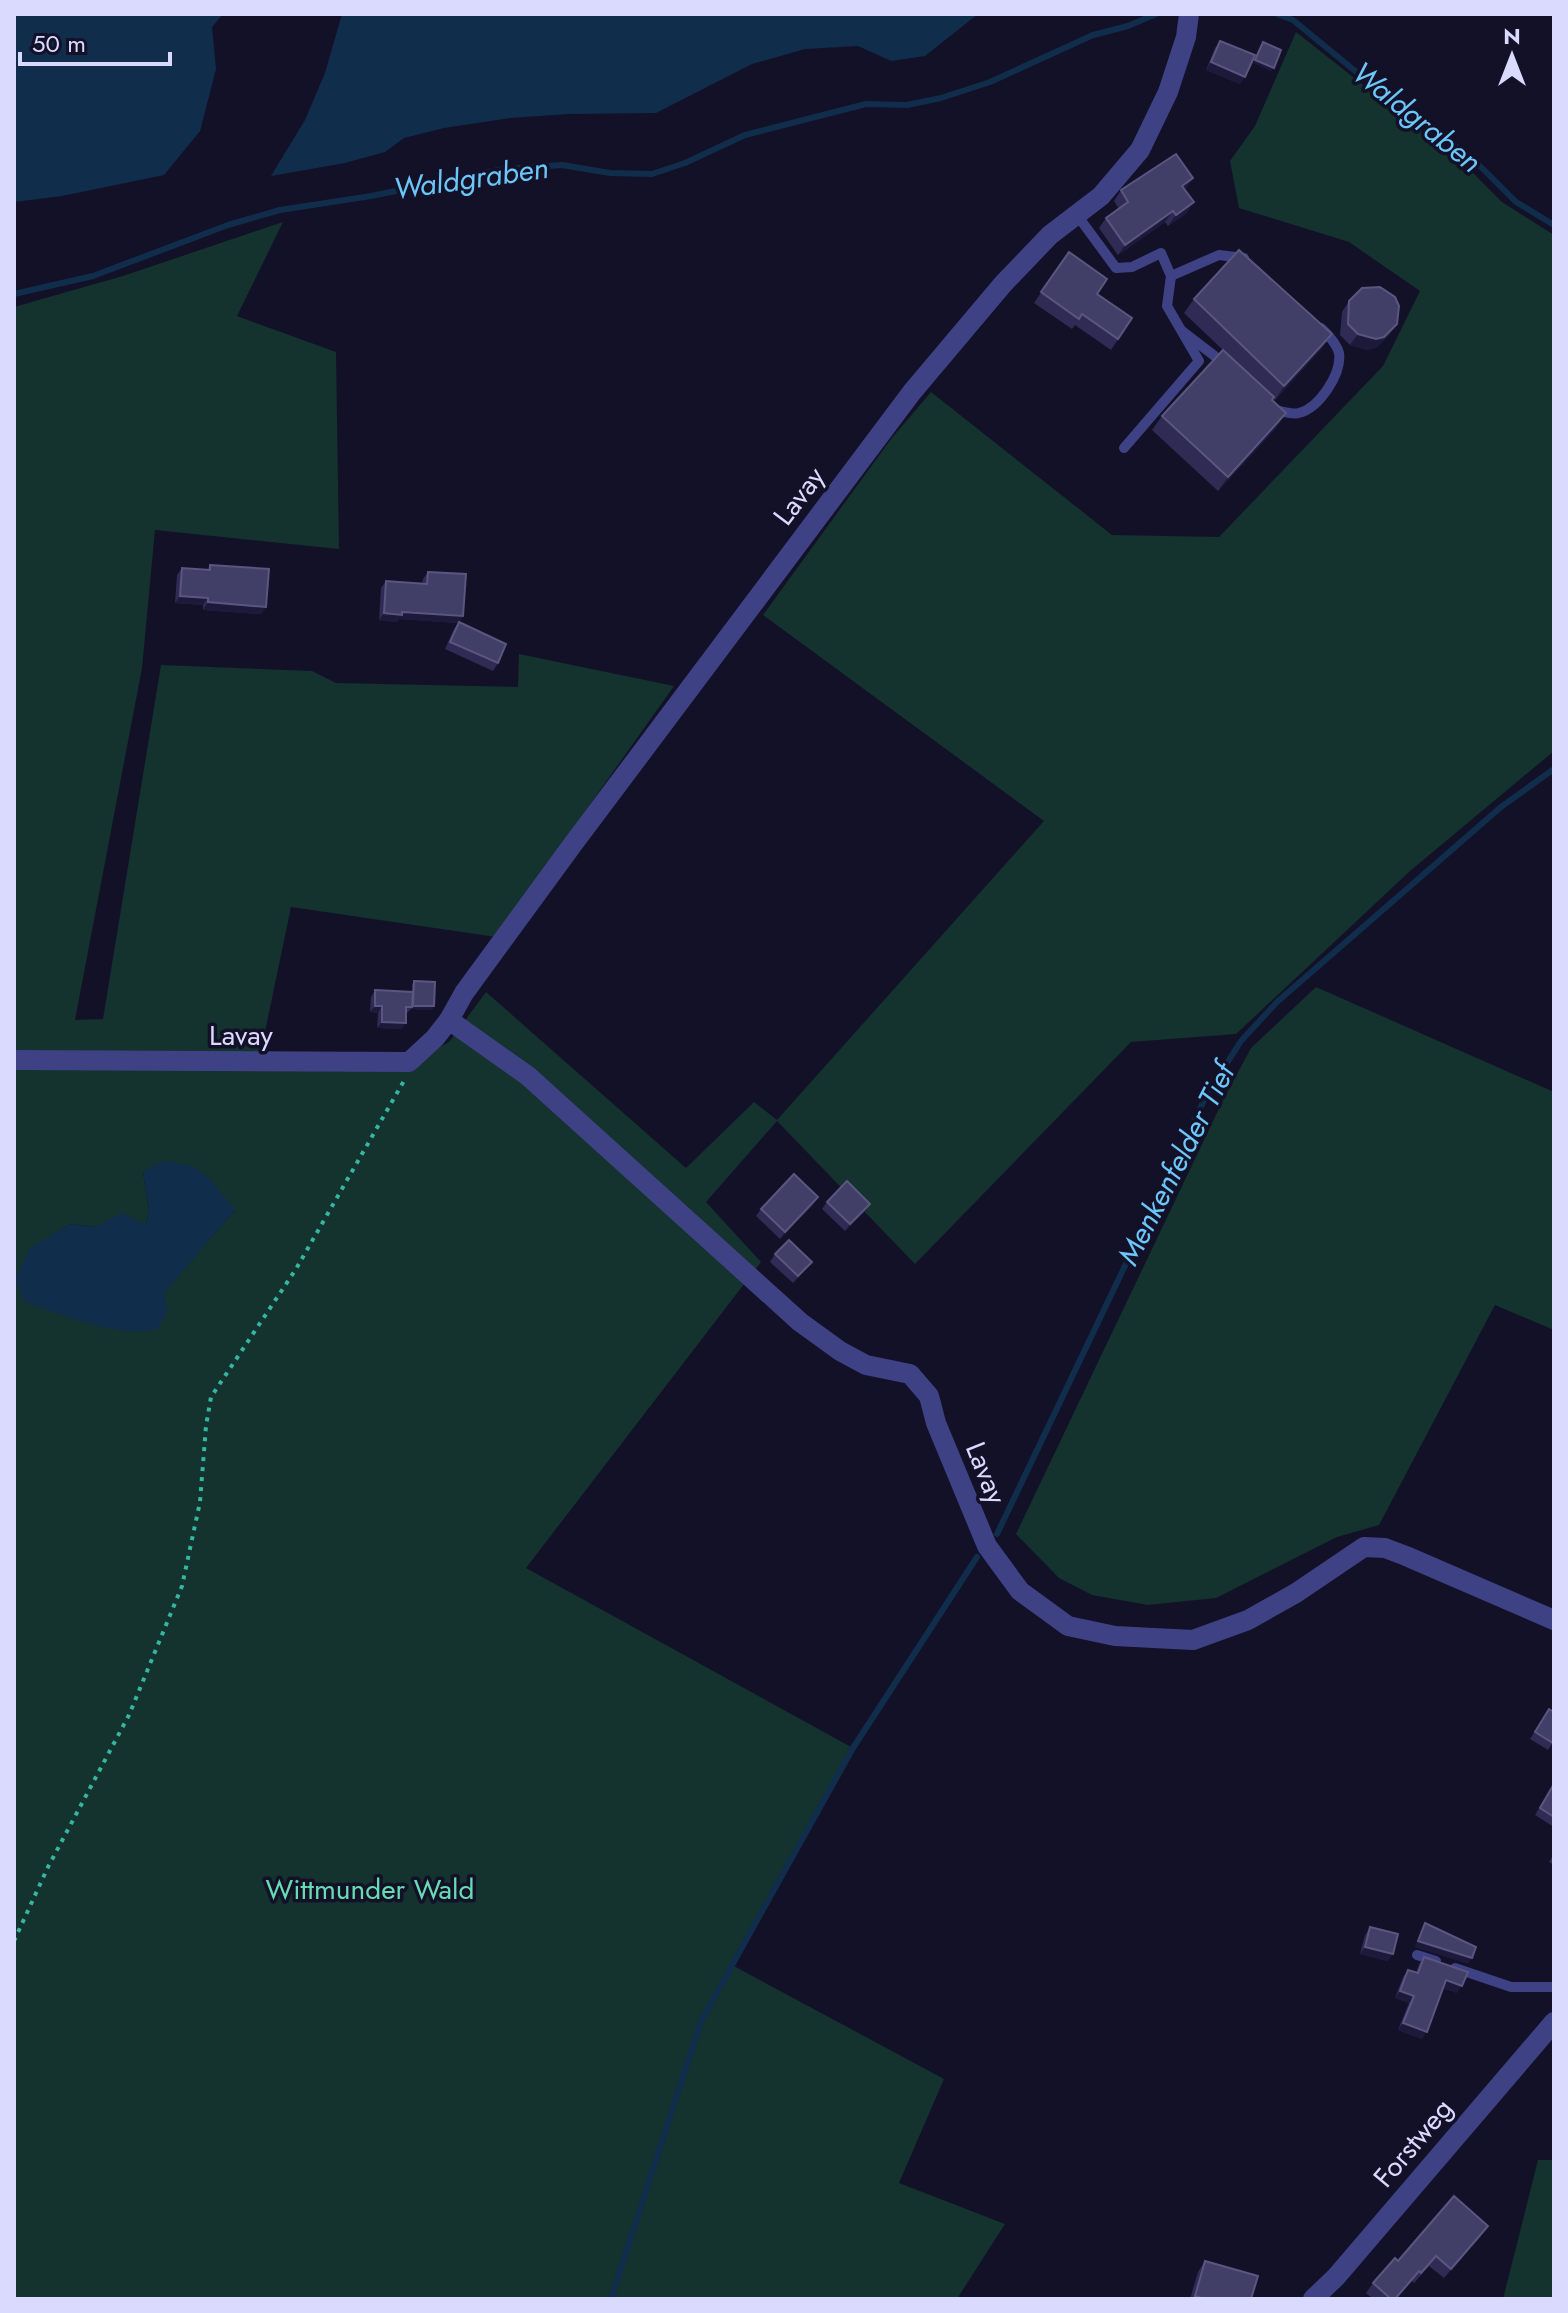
<svg xmlns="http://www.w3.org/2000/svg" width="1568" height="2313" font-family="Jost,sans-serif">
	<rect width="100%" height="100%" fill="#131128"/>
	<g fill="#14322e" fill-rule="evenodd">
		<path d="M1296 32 1467 167 1502 202 1554 235V751L1410 871 1236 1034 1131 1042 915 1264 777 1121 706 1202 761 1262 526 1568 853 1748 732 1965 944 2079 899 2183 1005 2224 957 2299H14V307L123 276 283 222 237 316 336 352 339 549 155 530 142 668 75 1020 103 1019 161 665 312 671 336 683 518 687 519 654 674 686 496 937 291 907 260 1056 412 1062 449 1042 486 992 686 1168 754 1102 777 1120 1044 821 763 615 891 439 931 392 1112 535 1219 537 1383 366 1420 291 1349 242 1239 208 1230 161 1255 126ZM143 1172 235 1210 163 1293 167 1311 52 1236 70 1224 95 1227 146 1225 149 1210Z"/>
		<path d="M1316 987 1554 1092V1330L1495 1305 1379 1525 1337 1537 1216 1598 1148 1605 1092 1595 1059 1578 1016 1534 1224 1098 1251 1048Z"/>
		<path d="M1538 2160H1554V2299H1503Z"/>
	</g>
	<g fill="#112d4c">
		<path d="M14 14H223L212 27 216 69 200 131 164 175 62 196 14 202Z"/>
		<path d="M342 14H978L925 56 891 61 858 46 805 49 752 64 656 113 569 114 510 118 444 128 404 138 385 152 345 163 271 176 305 120 325 73Z"/>
		<path d="M162 1161C206 1164 208 1178 235 1210L164 1293 167 1311 158 1329C115 1338 68 1316 26 1303L15 1279 30 1248 70 1224 95 1227 122 1213 146 1225 149 1210 143 1172Z"/>
	</g>
	<g fill="none" stroke-linecap="round" stroke-linejoin="round">
		<g stroke="#112d4c" stroke-width="6">
			<path d="M1277 14 1293 20 1360 75 1473 159 1516 202 1554 225"/>
			<path d="M14 294 93 276 228 225 280 210 371 196 503 169 562 165 610 173 652 174 685 163 745 135 866 104 907 105 941 98 990 82 1093 35 1128 26 1156 14"/>
			<path d="M997 1534 1206 1096 1241 1041 1277 1002 1501 807 1554 769"/>
			<path d="M611 2299 701 2021 853 1748 977 1557"/>
		</g>
		<path stroke="#35b6a1" stroke-width="4" stroke-dasharray="4 6" stroke-linecap="butt" d="M14 1941 48 1867 129 1715 182 1586 200 1502 206 1426 211 1397 296 1269 405 1079"/>
		<g stroke="#3e4285" stroke-width="10">
			<path d="M1077 215 1116 268 1132 267 1161 253 1171 276 1167 306 1199 361 1124 448"/>
			<path d="M1171 276 1219 255 1244 258"/>
			<path d="M1182 331 1225 364"/>
			<path d="M1274 410C1282 411 1292 415 1299 413 1319 408 1342 374 1339 353 1337 345 1328 334 1321 328"/>
			<path d="M1417 1955 1436 1961"/>
			<path d="M1455 1968 1511 1987H1554"/>
		</g>
		<g stroke="#3e4285" stroke-width="20">
			<path d="M1189 14 1186 37 1168 92 1140 150 1101 196 1050 235 1003 284 912 392 573 844 464 993 449 1020 528 1076 800 1322 840 1351 866 1365 910 1374 929 1396 936 1423 987 1546 1020 1591 1068 1626 1115 1636 1193 1640 1248 1620 1296 1593 1364 1547 1385 1548 1406 1556 1554 1620"/>
			<path d="M14 1060 409 1062 435 1038 449 1020"/>
			<path d="M1313 2299 1336 2277 1554 2022"/>
		</g>
	</g>
	<g fill="#2f2b55">
		<path d="M1220 41 1240 84 1206 70 1215 48Z"/>
		<path d="M1185 189 1187 213 1168 226 1165 222 1118 255 1099 228 1106 218 1119 209 1114 201 1121 190Z"/>
		<path d="M1069 252 1097 294 1132 318 1111 350 1075 325 1072 329 1034 303Z"/>
		<path d="M1194 299 1332 334 1322 348 1275 400 1273 398 1272 400 1277 427 1218 491 1152 430 1162 416 1223 350 1184 313Z"/>
		<path d="M1349 301 1390 334 1377 347 1368 350 1350 345 1340 335 1342 312Z"/>
		<path d="M210 565 266 607 261 614 203 610V605L175 603 177 575 182 568 207 570Z"/>
		<path d="M428 572 463 616 458 623 399 619 397 622 379 620 381 588 386 581 422 584 423 579Z"/>
		<path d="M459 622 498 663 493 671 445 649 454 629Z"/>
		<path d="M414 981 434 1006 431 1010 411 1009 406 1014V1023L401 1029 377 1028 378 1013 370 1012 371 997 375 990 412 992V985Z"/>
		<path d="M827 1202 865 1211 845 1231 822 1209Z"/>
		<path d="M813 1205 780 1239 756 1216 761 1209Z"/>
		<path d="M775 1254 812 1262 793 1283 770 1262Z"/>
		<path d="M1549 1709 1554 1741 1548 1750 1530 1739Z"/>
		<path d="M1554 1784V1827L1535 1815Z"/>
		<path d="M1554 1854V1865L1549 1862Z"/>
		<path d="M1370 1927 1388 1961 1360 1954 1365 1935Z"/>
		<path d="M1424 1957 1457 1993 1443 1988 1422 2039 1398 2030 1409 2003 1395 1998 1403 1977 1408 1970 1416 1973 1419 1964Z"/>
		<path d="M1481 2236 1444 2278 1429 2266 1414 2283 1412 2281 1396 2299H1373L1366 2293 1373 2283 1398 2261Z"/>
		<path d="M1205 2261 1251 2299H1190L1198 2272Z"/>
	</g>
	<g fill="#1c193b">
		<path d="M1255 60 1274 68 1271 71 1253 63Z"/>
		<path d="M1211 62 1245 77 1240 84 1206 70Z"/>
		<path d="M1193 178 1186 189 1175 196 1182 186Z"/>
		<path d="M1194 202 1187 213 1168 226 1176 215Z"/>
		<path d="M1173 211 1165 222 1118 255 1125 245Z"/>
		<path d="M1397 324 1390 334 1377 347 1368 350 1350 345 1358 334Z"/>
		<path d="M1332 334 1322 348 1275 400 1284 386Z"/>
		<path d="M1286 413 1277 427 1218 491 1228 477Z"/>
		<path d="M180 596 208 598 203 605 175 603Z"/>
		<path d="M208 602 266 607 261 614 203 610Z"/>
		<path d="M402 612 463 616 458 623 399 619 397 622 379 620 384 613Z"/>
		<path d="M375 1006H382L378 1013 370 1012Z"/>
		<path d="M413 1006H434L431 1010 411 1009Z"/>
		<path d="M382 1022 406 1023 401 1029 377 1028Z"/>
		<path d="M818 1197 813 1205 780 1239 785 1232Z"/>
		<path d="M870 1204 865 1211 845 1231 850 1224Z"/>
		<path d="M1418 1941 1472 1958 1468 1964 1414 1947Z"/>
		<path d="M1365 1947 1393 1954 1388 1961 1360 1954Z"/>
		<path d="M1446 1980 1462 1986 1457 1993 1441 1987Z"/>
		<path d="M1400 1991 1414 1996 1409 2003 1395 1998Z"/>
		<path d="M1403 2023 1427 2032 1422 2039 1398 2030Z"/>
		<path d="M1488 2226 1481 2236 1444 2278 1451 2269Z"/>
	</g>
	<g fill="#413e67" stroke="#59567f" stroke-width="2">
		<path d="M1220 41 1255 55 1245 77 1211 62Z"/>
		<path d="M1263 42 1281 50 1274 68 1255 60Z"/>
		<path d="M1176 154 1193 178 1182 186 1194 202 1176 215 1173 211 1125 245 1106 218 1128 202 1121 190Z"/>
		<path d="M1239 250 1332 334 1284 386 1194 299Z"/>
		<path d="M1069 252 1107 279 1097 294 1132 318 1118 339 1082 314 1079 319 1041 292Z"/>
		<path d="M1380 287 1395 297 1399 306 1397 324 1384 337 1376 339 1358 334 1348 324 1349 301 1362 288Z"/>
		<path d="M1223 350 1274 397 1272 400 1286 413 1228 477 1162 416Z"/>
		<path d="M210 565 269 569 266 607 208 602V598L180 596 182 568 210 570Z"/>
		<path d="M428 572 466 574 463 616 402 612V615L384 613 386 581 427 584Z"/>
		<path d="M459 622 506 644 498 663 450 642Z"/>
		<path d="M414 981 435 982 434 1006H413Z"/>
		<path d="M375 990 413 992 412 1007H406V1023L382 1022V1006H375Z"/>
		<path d="M794 1174 818 1197 785 1232 761 1209Z"/>
		<path d="M847 1181 870 1204 850 1224 827 1202Z"/>
		<path d="M789 1240 812 1262 798 1276 775 1254Z"/>
		<path d="M1549 1709 1554 1712V1741L1553 1743 1535 1732Z"/>
		<path d="M1554 1784V1817L1540 1808Z"/>
		<path d="M1425 1923 1476 1947 1472 1958 1418 1941Z"/>
		<path d="M1370 1927 1398 1934 1393 1954 1365 1947Z"/>
		<path d="M1424 1957 1468 1972 1462 1986 1446 1980 1427 2032 1403 2023 1414 1996 1400 1991 1408 1970 1418 1973Z"/>
		<path d="M1454 2196 1488 2226 1451 2269 1436 2256 1421 2273 1419 2271 1395 2299H1391L1373 2283 1395 2258 1398 2261Z"/>
		<path d="M1205 2261 1258 2276 1251 2299H1205L1195 2296Z"/>
	</g>
	<g text-anchor="middle" dominant-baseline="central" stroke-width="7" stroke-linejoin="round" paint-order="stroke">
		<g font-size="28" fill="#dad9fe" stroke="#131128">
			<text transform="translate(799 496) rotate(-53)">Lavay</text>
			<text x="241" y="1035">Lavay</text>
			<text transform="translate(986 1473) rotate(68)">Lavay</text>
			<text transform="translate(1413 2143) rotate(-50)">Forstweg</text>
		</g>
		<g font-size="28" fill="#67dcb3" stroke="#131128">
			<text x="370" y="1889">Wittmunder Wald</text>
		</g>
		<g font-size="30" font-style="italic" fill="#6cc6f9" stroke="#131128">
			<text transform="translate(1417 117) rotate(39)">Waldgraben</text>
			<text transform="translate(471 178) rotate(-8)">Waldgraben</text>
			<text transform="translate(1176 1164) rotate(-63)">Menkenfelder Tief</text>
		</g>
	</g>
	<rect width="1568" height="2313" fill="none" stroke="#dad9fe" stroke-width="32"/>
	<g transform="translate(1512 56)" stroke="#131128" stroke-width="6" paint-order="stroke">
	<path d="M0-6L14 30L0 20L-14 30Z" fill="#dad9fe"/>
	<text y="-12" font-size="22" font-weight="bold" text-anchor="middle" fill="#dad9fe">N</text>
	</g>
	<path d="M20 52v12h150v-12" fill="none" stroke="#dad9fe" stroke-width="4"/>
	<text x="32" y="52" font-size="24" fill="#dad9fe" stroke="#131128" stroke-width="6" paint-order="stroke">50 m</text>
</svg>
